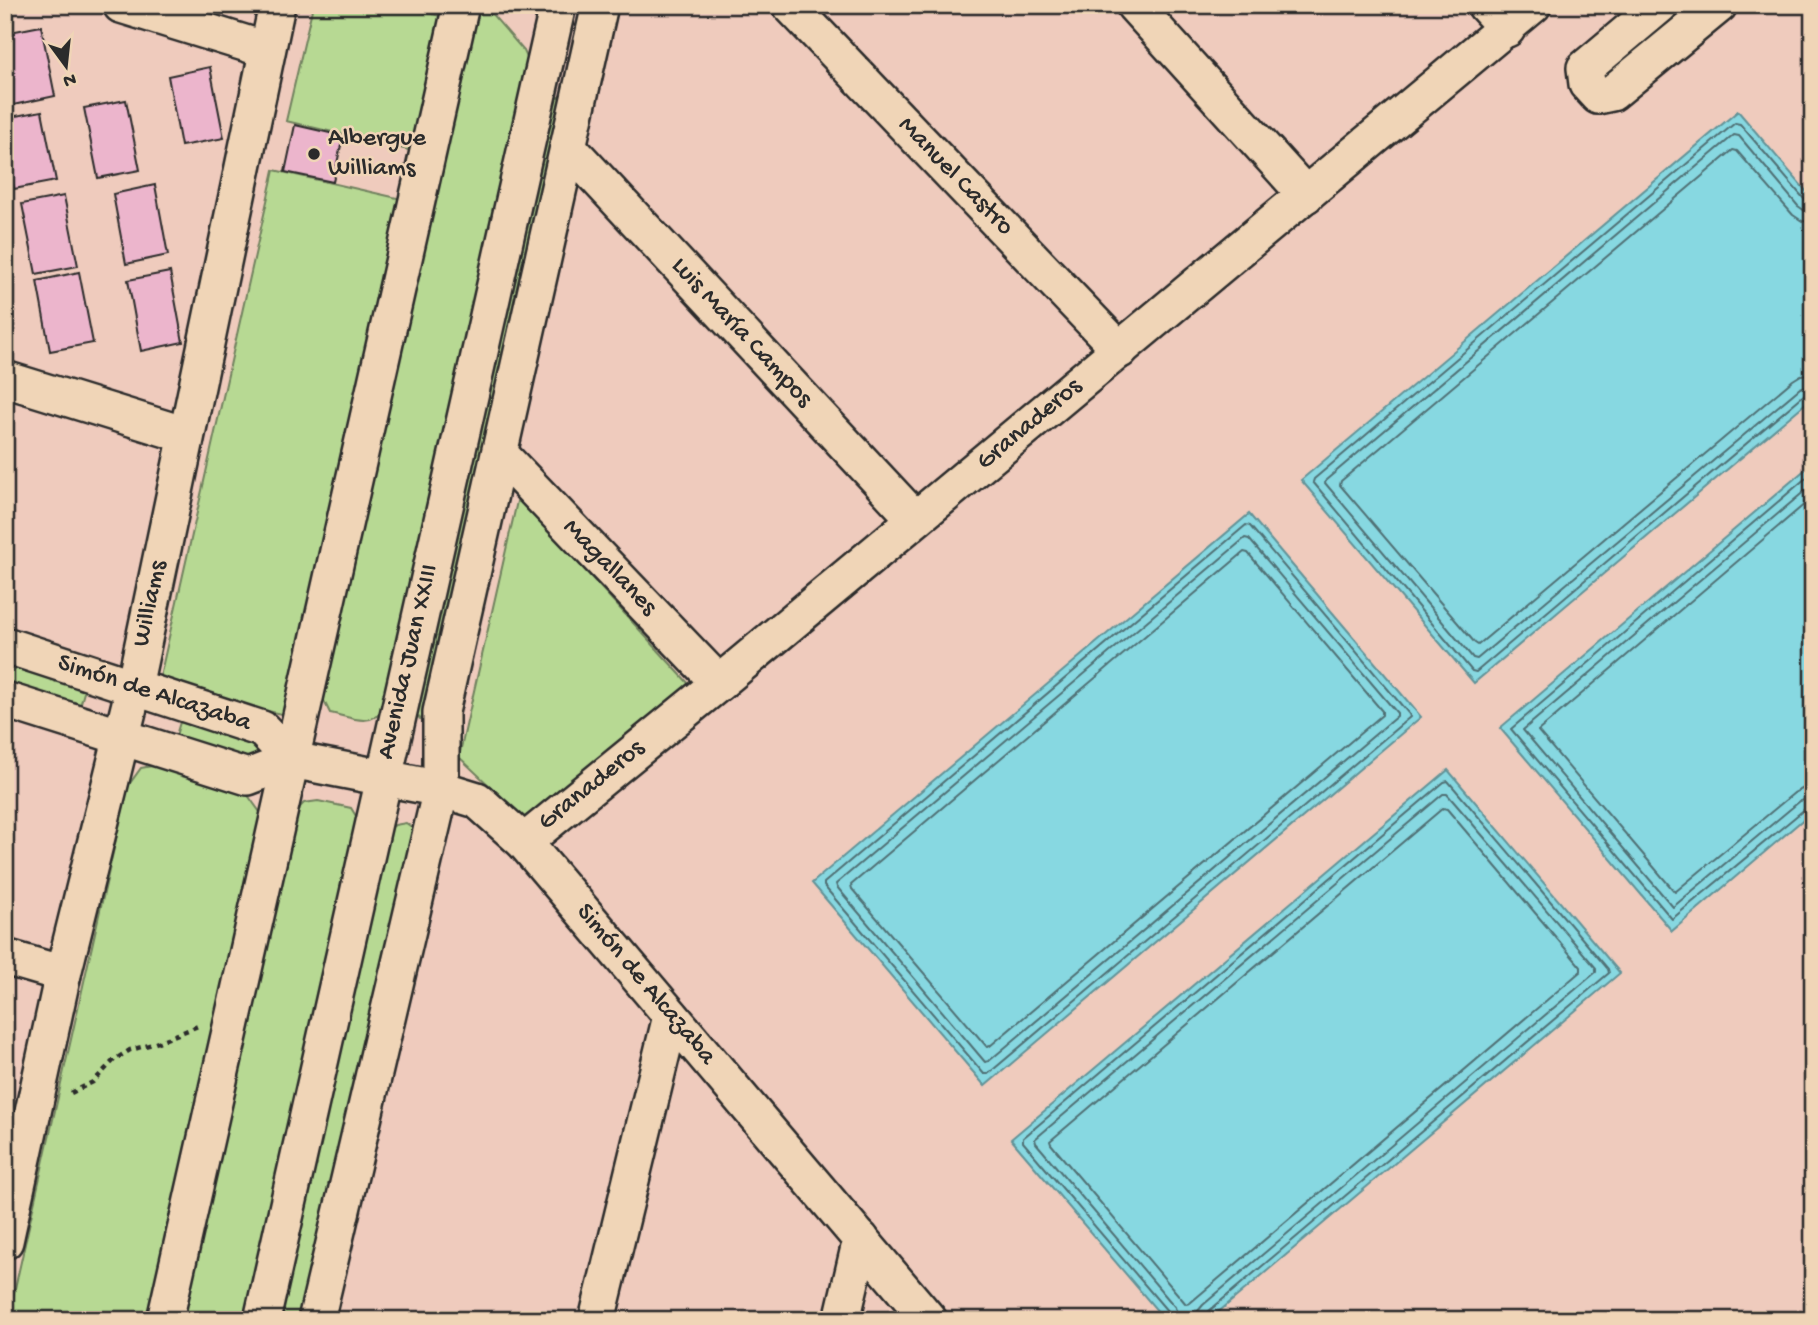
<svg xmlns="http://www.w3.org/2000/svg" width="1818" height="1325" font-family="'Gochi Hand',sans-serif">
	<rect width="100%" height="100%" fill="#efcbbd"/>
	<filter id="ink" filterUnits="userSpaceOnUse"><feTurbulence type="fractalNoise" baseFrequency=".0143" numOctaves="2"/><feDisplacementMap in="SourceGraphic" scale="14" xChannelSelector="R" yChannelSelector="G"/><feConvolveMatrix kernelMatrix="1 2 1 2 8 2 1 2 1" color-interpolation-filters="sRGB"/></filter>
	<g filter="url(#ink)">
		<g fill="#b7d993" stroke="#71825f" stroke-width="2">
			<path d="M313 5H394L449 18 417 152 286 121Z"/>
			<path d="M484 10 491 13 524 51 529 62 386 708C368 728 354 718 330 713L321 695 475 13Z"/>
			<path d="M560 96 565 97 427 716 420 719 416 713 553 101Z"/>
			<path d="M274 170 406 200 290 716 158 686Z"/>
			<path d="M518 497 689 684 527 821 459 757Z"/>
			<path d="M5 663 85 689 80 706 5 682Z"/>
			<path d="M180 722 259 744 254 761 175 739Z"/>
			<path d="M152 766 234 787 247 794 262 815 151 1320H14L11 1306 128 786 141 768Z"/>
			<path d="M318 801 351 808 356 816 358 828 247 1320H180L295 812 304 803Z"/>
			<path d="M406 823 413 828 416 838 304 1320H277L388 830 395 825Z"/>
		</g>
		<g fill="#87d8e1" stroke="#629398" stroke-width="2">
			<path d="M1738 111 1813 199V397L1474 683 1301 480Z"/>
			<path d="M1813 463V811L1672 931 1500 728Z"/>
			<path d="M1249 514 1421 717 985 1086 812 883Z"/>
			<path d="M1448 770 1620 973 1209 1320H1165L1011 1139Z"/>
		</g>
		<g fill="none" stroke-linecap="round" stroke-linejoin="round">
			<g stroke="#507074" stroke-width="2">
				<path d="M1813 203 1805 200 1740 124 1735 123 1314 479 1313 482 1472 671 1476 672 1805 394 1813 392"/>
				<path d="M1813 211H1805L1798 206 1739 136 1734 135 1326 480 1325 483 1473 658 1477 659 1800 388 1813 384"/>
				<path d="M1813 222 1802 221 1793 215 1737 151 1733 150 1341 481 1340 485 1475 643 1478 645 1793 380 1801 375 1813 373"/>
				<path d="M1813 472 1511 729 1672 919 1806 808 1813 807"/>
				<path d="M1813 484 1523 730 1673 907 1800 801 1813 798"/>
				<path d="M1813 497 1538 731 1675 892 1794 793 1804 788 1813 787"/>
				<path d="M1246 525 1250 526 1409 714 1410 717 988 1074H984L824 886V883Z"/>
				<path d="M1245 538 1249 539 1397 713V716L989 1061 985 1062 837 887 836 884Z"/>
				<path d="M1244 552 1248 553 1382 711V715L990 1046 987 1047 852 889 851 885Z"/>
				<path d="M1443 808 1447 809 1581 967V971L1190 1303 1186 1304 1051 1144 1050 1141Z"/>
				<path d="M1170 1320 1168 1312 1023 1142V1138L1444 782 1448 781 1608 969 1609 973 1209 1311 1206 1320"/>
				<path d="M1179 1320 1175 1307 1036 1143 1035 1139 1443 794H1447L1596 968V972L1203 1305 1198 1311 1197 1320"/>
			</g>
		</g>
		<g fill="#ecb5cc" stroke="#2b2b2b" stroke-width="2">
			<path d="M41 26 55 96 13 105 5 68V33Z"/>
			<path d="M210 67 224 138 181 146 168 76Z"/>
			<path d="M126 100 140 170 98 178 84 108Z"/>
			<path d="M42 111 56 181 14 189 5 144V118Z"/>
			<path d="M295 125 343 136 333 182 285 172Z"/>
			<path d="M155 185 168 255 126 264 113 194Z"/>
			<path d="M64 196 78 266 36 274 22 204Z"/>
			<path d="M79 272 93 343 50 351 37 281Z"/>
			<path d="M170 272 183 342 141 351 128 280Z"/>
		</g>
		<g fill="none" stroke-linecap="round" stroke-linejoin="round">
			<g stroke="#2b2b2b" stroke-width="40">
				<g id="minor">
					<path d="M121 5 267 50"/>
					<path d="M790 5 1120 350"/>
					<path d="M1134 5 1306 195"/>
					<path d="M1485 5 1507 29"/>
					<path d="M1660 5 1585 68 1587 84 1598 96 1612 93 1719 5"/>
					<path d="M568 147 915 519"/>
					<path d="M5 379 186 435"/>
					<path d="M500 454 719 683"/>
					<path d="M5 645 262 729 292 760"/>
					<path d="M5 700 248 777 292 760 441 789 477 800 524 842 929 1320"/>
					<path d="M524 842 719 683 1533 5"/>
					<path d="M5 957 63 974"/>
					<path d="M5 1241 63 974 134 687 277 5"/>
					<path d="M165 1320 461 5"/>
					<path d="M262 1320 558 5"/>
					<path d="M316 1320 441 789V712L600 5"/>
					<path d="M597 1320 671 1016"/>
					<path d="M842 1320 861 1239"/>
				</g>
			</g>
			<path stroke="#2b2b2b" stroke-width="4.5" stroke-dasharray="5 5" stroke-linecap="butt" d="M71 1093 93 1082 114 1060 130 1050 153 1044 198 1026"/>
			<use href="#minor" stroke="#f0d5b7" stroke-width="35"/>
		</g>
	</g>
	<circle fill="#2b2b2b" stroke="#f0d5b7" stroke-width="2.5" cx="314" cy="154" r="7"/>
	<g text-anchor="middle" dominant-baseline="central" stroke-width="5" stroke-linejoin="round" paint-order="stroke">
		<g font-size="26" fill="#2b2b2b" stroke="#f0d5b7" text-anchor="start">
			<text x="328" y="139">Albergue<tspan x="328" dy="30">Williams</tspan></text>
		</g>
		<g font-size="26" fill="#2b2b2b" stroke="#f0d5b7">
			<text transform="translate(955 177) rotate(46)">Manuel Castro</text>
			<text transform="translate(741 333) rotate(47)">Luis María Campos</text>
			<text transform="translate(1030 425) rotate(-40)">Granaderos</text>
			<text transform="translate(609 568) rotate(46)">Magallanes</text>
			<text transform="translate(151 604) rotate(-78)">Williams</text>
			<text transform="translate(409 662) rotate(-77)">Avenida Juan XXIII</text>
			<text transform="translate(154 694) rotate(18)">Simón de Alcazaba</text>
			<text transform="translate(592 786) rotate(-39)">Granaderos</text>
			<text transform="translate(645 985) rotate(50)">Simón de Alcazaba</text>
		</g>
	</g>
	<rect width="1818" height="1325" fill="none" stroke="#f0d5b7" stroke-width="28"/>
	<rect x="14" y="14" width="1790" height="1297" fill="none" stroke="#2b2b2b" stroke-width="2.5" filter="url(#ink)"/>
	<g transform="translate(66 66) rotate(165)" stroke="#f0d5b7" stroke-width="5" paint-order="stroke">
	<path d="M0-5L12 26L0 18L-12 26Z" fill="#2b2b2b"/>
	<text y="-10" font-size="19" font-weight="bold" text-anchor="middle" fill="#2b2b2b">N</text>
	</g>
</svg>
